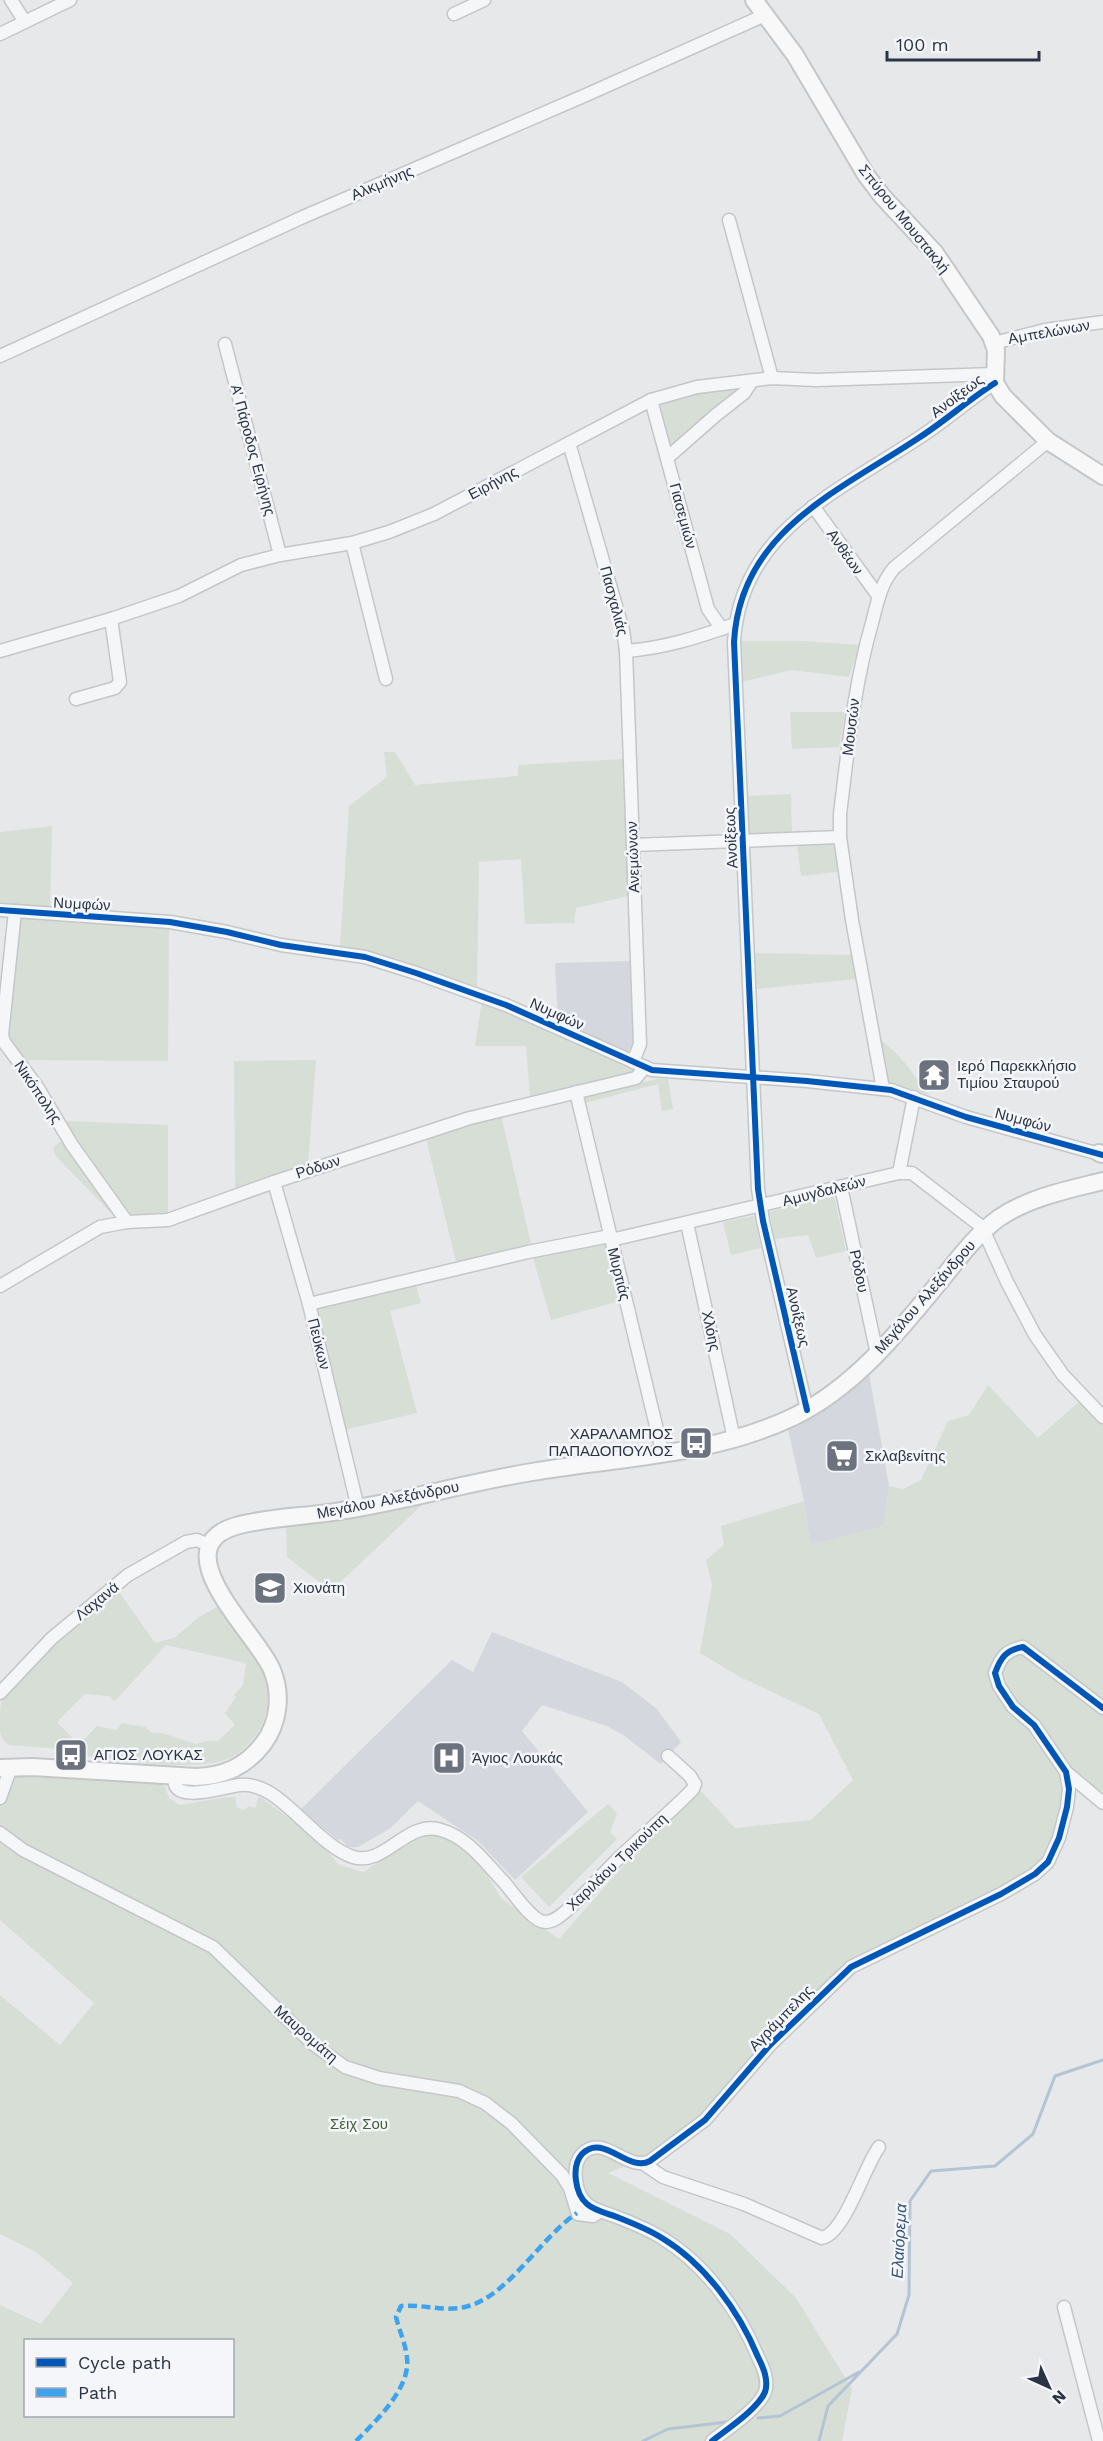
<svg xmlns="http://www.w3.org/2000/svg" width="1103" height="2441" font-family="'Work Sans',sans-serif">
	<rect width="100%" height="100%" fill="#e6e8ea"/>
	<g fill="#d4d7dd">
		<path d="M632 961 637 1035 627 1053 558 1021 555 963Z"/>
		<path d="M869 1374 889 1486 884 1526 810 1545 804 1501 788 1429 819 1414Z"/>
		<path d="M492 1632 622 1682 657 1709 681 1742 661 1764 623 1735 607 1726 542 1705 522 1731 588 1812 515 1880 478 1841 418 1801 391 1828 358 1847H348L341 1839 338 1840 300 1810 452 1660 473 1672Z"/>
	</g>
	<g fill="#d6ded6" fill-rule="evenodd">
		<path d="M718 389 740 390 716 406 674 443H670L660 407C670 392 701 392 718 389Z"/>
		<path d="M740 641H801L859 645 849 677 792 670 741 682Z"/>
		<path d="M790 712H845L839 747 792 749Z"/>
		<path d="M384 752H395L415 785 518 776V765L623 759 628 896 576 908 574 923 525 924 521 859 479 862 477 987 395 958 340 947 349 806 387 777Z"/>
		<path d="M791 794 792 834 748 836 747 796Z"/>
		<path d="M52 826 50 911 0 906V832Z"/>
		<path d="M833 841 838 872 801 876 797 844Z"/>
		<path d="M17 915 169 927 168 1061 20 1060 7 1035Z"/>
		<path d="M754 953 853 955 856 979 756 989Z"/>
		<path d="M482 1000 634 1067V1072L530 1096 526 1046H475Z"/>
		<path d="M878 1038C902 1055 912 1073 929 1095L885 1082Z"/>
		<path d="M316 1060 308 1165 235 1190 234 1061Z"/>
		<path d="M657 1079H668L673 1109 662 1111 658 1084 585 1103 584 1096Z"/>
		<path d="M501 1115 532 1248 457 1266 426 1139Z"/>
		<path d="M66 1121 168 1125V1214L117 1219 55 1155 53 1148 70 1133Z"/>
		<path d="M834 1196 846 1251 816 1258 808 1235 775 1239 769 1212Z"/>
		<path d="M754 1216 761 1248 731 1255 723 1222Z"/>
		<path d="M606 1242 620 1301 551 1320 533 1258Z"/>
		<path d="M416 1285 421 1303 390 1311 417 1413 344 1430 315 1308Z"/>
		<path d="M988 1385 1038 1438 1080 1401 1103 1424V1791L1062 1785 1061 1811 1048 1856 1036 1870 989 1895 880 1946 845 1965 817 1990 745 2066 699 2121 641 2160 608 2173 730 2234 796 2298 852 2389 842 2441H0V2305L41 2324 73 2283 36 2252 0 2234V1995L60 2045 94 2003 0 1920V1778L25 1775 163 1783 170 1799 179 1805C199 1803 216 1797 235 1797L237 1807 244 1810 249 1806 255 1808 259 1796 301 1827 324 1847 339 1865 364 1872 412 1837 429 1831 453 1840 475 1855 501 1898 559 1939 637 1850 700 1790 735 1828 811 1820 853 1780 819 1714 740 1677 700 1653 712 1585 706 1560 724 1545 721 1526 804 1501 810 1545 883 1526 889 1486 903 1489 921 1480 948 1421 969 1415ZM26 2340H232V2416H26Z"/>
		<path d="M424 1503 331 1591 287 1557 286 1526 350 1518Z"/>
		<path d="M117 1589 155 1643 174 1638 199 1617 219 1606C233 1625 252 1645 261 1667 269 1686 270 1706 262 1725 256 1737 243 1752 230 1758 193 1773 119 1760 79 1755L73 1750 9 1745C1 1739 0 1735 0 1726 0 1719 0 1709 1 1703 12 1672 90 1613 117 1589ZM166 1645 246 1663 243 1685 234 1695 236 1697 225 1713 235 1725 218 1741H207L196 1744 162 1733H152L145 1727 122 1723 117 1730 97 1726 79 1745 57 1722 85 1694 108 1696 115 1701Z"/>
		<path d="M608 1804 617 1813 610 1832 617 1839 549 1907 521 1877Z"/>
	</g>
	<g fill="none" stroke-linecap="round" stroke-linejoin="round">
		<g stroke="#b4c4d5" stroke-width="3">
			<path d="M758 2418 780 2416 859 2372"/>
			<path d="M643 2441 668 2429 727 2422"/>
			<path d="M819 2441 828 2406 897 2334 909 2295 910 2201 931 2171 995 2166 1033 2134 1055 2076 1103 2060"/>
		</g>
		<g stroke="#c4c6c8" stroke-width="15">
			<g id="street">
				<path d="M11 0 25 22"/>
				<path d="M454 14 484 0"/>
				<path d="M0 34 70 0"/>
				<path d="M729 220 772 378"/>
				<path d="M994 343 1045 330 1103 322"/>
				<path d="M225 344 280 555"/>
				<path d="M0 356 303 217 586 95 765 15"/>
				<path d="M651 400 708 609 722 629"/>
				<path d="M569 443 623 630 626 651C665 648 699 637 735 624"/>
				<path d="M667 458 716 415 744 393 752 381"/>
				<path d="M813 506 879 597"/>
				<path d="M352 543 386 679"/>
				<path d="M0 651 111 619 179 596 241 565 280 555 352 543 389 532 434 514 651 400 697 387 772 378 816 380 994 374"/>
				<path d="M626 651 640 1044 633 1062"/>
				<path d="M76 699 115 688 120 682 111 619"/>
				<path d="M633 845 840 837"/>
				<path d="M0 910 170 922 227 932 281 945 365 957 416 973 506 1005 652 1070 807 1081 891 1090 966 1117 1103 1155"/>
				<path d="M15 911 2 1035 4 1042 38 1088 72 1145 127 1222"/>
				<path d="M883 1089 852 920 840 837V814C848 749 854 685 872 623 877 603 881 583 894 568L1048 441"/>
				<path d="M576 1092 663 1455"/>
				<path d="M899 1173 914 1097"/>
				<path d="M274 1182 309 1304 358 1508"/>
				<path d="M841 1187 877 1354"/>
				<path d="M687 1223 734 1439"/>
				<path d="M611 1240 899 1173H912L982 1227 1007 1282 1035 1335 1063 1375 1103 1417"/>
				<path d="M0 1286 100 1227 127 1222 168 1220 274 1182 470 1118 636 1078 645 1067"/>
				<path d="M309 1304 528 1252 610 1236"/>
				<path d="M807 1410 763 1221 758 1189 734 642C740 532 837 492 917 439 944 422 968 400 995 383"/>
				<path d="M0 1693 52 1638 128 1575 186 1542 197 1540 211 1546"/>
				<path d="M1066 1772 1103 1803"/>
				<path d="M175 1777C169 1806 226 1786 240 1785 251 1784 260 1787 270 1793 296 1809 325 1848 353 1857 385 1867 407 1819 441 1830 467 1837 485 1862 503 1881 512 1891 532 1922 545 1922 553 1922 559 1917 565 1912 584 1896 601 1875 620 1857 644 1834 670 1813 693 1789L695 1784 690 1776 668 1756"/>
				<path d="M0 1798 11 1767"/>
				<path d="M0 1833 23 1850 213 1947 313 2044 345 2067 379 2078 459 2091 485 2103 511 2123 562 2175 570 2188 578 2214 593 2216 600 2211"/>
				<path d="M644 2164 663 2177 744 2204 822 2238C845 2233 864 2167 879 2147"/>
				<path d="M1064 2307 1099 2441"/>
				<path d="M712 2441C726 2430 758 2409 765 2392 769 2380 763 2367 758 2357 739 2311 705 2264 662 2238 648 2229 632 2223 617 2217 607 2213 595 2211 587 2204 575 2194 571 2166 582 2154 603 2132 628 2173 650 2161L705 2120 770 2045 851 1967 1001 1894 1035 1874 1048 1862 1059 1838 1067 1807 1069 1789 1066 1772 1034 1725 1013 1707 999 1686 995 1673C1001 1657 1006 1650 1023 1647L1103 1708"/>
			</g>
		</g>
		<g stroke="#c4c6c8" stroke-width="20">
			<g id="secondary">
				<path d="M754 0 795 55 866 175 882 196 935 253 991 336 996 350 995 383 1003 396 1048 441 1103 476"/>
				<path d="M1099 1153 1103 1154"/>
				<path d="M0 1768 33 1767 196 1777C224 1776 245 1767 263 1744 279 1723 282 1694 272 1670 259 1636 160 1548 236 1526 272 1516 310 1517 346 1510 409 1500 470 1482 532 1472 621 1457 711 1456 793 1417 852 1389 897 1334 937 1285 956 1262 974 1236 999 1218 1030 1197 1067 1190 1103 1181"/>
			</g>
		</g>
		<use href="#street" stroke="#f5f6f7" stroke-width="12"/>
		<use href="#secondary" stroke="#f8f8f8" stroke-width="16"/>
		<path stroke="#3ea3ec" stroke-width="4.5" stroke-dasharray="9 4.5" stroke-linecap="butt" d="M356 2441C375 2422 411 2388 407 2358 406 2345 399 2330 396 2317L401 2306C423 2304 443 2312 465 2307 507 2298 540 2238 577 2213"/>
		<g stroke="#f4f6f9" stroke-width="10">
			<g id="cycleway">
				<path d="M0 910 170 922 227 932 281 945 365 957 416 973 506 1005 652 1070 807 1081 891 1090 966 1117 1103 1155"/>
				<path d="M807 1410 763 1221 758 1189 734 642C740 532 837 492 917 439 944 422 968 400 995 383"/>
				<path d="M712 2441C726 2430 758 2409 765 2392 769 2380 763 2367 758 2357 739 2311 705 2264 662 2238 648 2229 632 2223 617 2217 607 2213 595 2211 587 2204 575 2194 571 2166 582 2154 603 2132 628 2173 650 2161L705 2120 770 2045 851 1967 1001 1894 1035 1874 1048 1862 1059 1838 1067 1807 1069 1789 1066 1772 1034 1725 1013 1707 999 1686 995 1673C1001 1657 1006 1650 1023 1647L1103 1708"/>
			</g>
		</g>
		<use href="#cycleway" stroke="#0057b8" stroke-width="6"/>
	</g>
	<defs>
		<g id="temple-square" transform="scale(1.725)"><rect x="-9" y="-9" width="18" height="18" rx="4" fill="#6c737f" stroke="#f4f6f9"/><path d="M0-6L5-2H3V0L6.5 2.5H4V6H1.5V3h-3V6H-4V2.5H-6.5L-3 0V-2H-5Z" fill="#fff"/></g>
		<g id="bus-square" transform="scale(1.725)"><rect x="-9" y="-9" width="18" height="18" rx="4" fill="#6c737f" stroke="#f4f6f9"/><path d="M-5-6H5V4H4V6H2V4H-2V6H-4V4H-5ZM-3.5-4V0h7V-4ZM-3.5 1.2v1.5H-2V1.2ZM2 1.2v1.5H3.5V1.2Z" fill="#fff"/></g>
		<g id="supermarket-square" transform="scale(1.725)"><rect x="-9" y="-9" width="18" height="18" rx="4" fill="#6c737f" stroke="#f4f6f9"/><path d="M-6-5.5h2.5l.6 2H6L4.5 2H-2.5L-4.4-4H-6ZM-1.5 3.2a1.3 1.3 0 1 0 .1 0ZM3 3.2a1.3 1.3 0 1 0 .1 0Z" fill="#fff"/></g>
		<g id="school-square" transform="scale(1.725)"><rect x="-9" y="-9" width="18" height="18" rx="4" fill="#6c737f" stroke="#f4f6f9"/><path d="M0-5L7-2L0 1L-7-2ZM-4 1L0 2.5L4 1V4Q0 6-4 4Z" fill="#fff"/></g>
		<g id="hospital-square" transform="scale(1.725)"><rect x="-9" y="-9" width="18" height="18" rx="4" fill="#6c737f" stroke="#f4f6f9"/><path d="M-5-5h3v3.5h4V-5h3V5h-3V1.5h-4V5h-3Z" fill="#fff"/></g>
	</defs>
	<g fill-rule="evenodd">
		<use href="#temple-square" x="934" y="1075"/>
		<use href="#bus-square" x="696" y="1443"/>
		<use href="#supermarket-square" x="842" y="1456"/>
		<use href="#school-square" x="270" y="1588"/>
		<use href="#bus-square" x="71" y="1755"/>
		<use href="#hospital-square" x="449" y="1758"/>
	</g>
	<g text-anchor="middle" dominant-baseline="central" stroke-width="5" stroke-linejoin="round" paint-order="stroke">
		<g font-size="15" fill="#2b3445" stroke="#f4f6f9">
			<text transform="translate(382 183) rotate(-23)">Αλκμήνης</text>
			<text transform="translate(904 219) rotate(51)">Σπύρου Μουστακλή</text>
			<text transform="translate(1049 332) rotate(-10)">Αμπελώνων</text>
			<text transform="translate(957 396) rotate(-37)">Ανοίξεως</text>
			<text transform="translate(253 450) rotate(75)">A' Πάροδος Ειρήνης</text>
			<text transform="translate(493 483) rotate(-28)">Ειρήνης</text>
			<text transform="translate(683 516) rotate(75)">Γιασεμιών</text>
			<text transform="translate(845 552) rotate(55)">Ανθέων</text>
			<text transform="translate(614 601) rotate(75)">Πασχαλιάς</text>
			<text transform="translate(851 727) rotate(-83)">Μουσών</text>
			<text transform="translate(731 838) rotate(-93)">Ανοίξεως</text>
			<text transform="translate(633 857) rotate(-92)">Ανεμώνων</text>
			<text transform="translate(82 904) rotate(3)">Νυμφών</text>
			<text transform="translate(557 1014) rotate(24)">Νυμφών</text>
			<text transform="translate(38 1092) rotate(56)">Νικόπολης</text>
			<text transform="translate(1023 1120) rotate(15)">Νυμφών</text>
			<text transform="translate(318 1167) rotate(-18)">Ρόδων</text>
			<text transform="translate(824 1191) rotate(-14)">Αμυγδαλεών</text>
			<text transform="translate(859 1271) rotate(78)">Ρόδου</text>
			<text transform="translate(619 1274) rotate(76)">Μυρτιάς</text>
			<text transform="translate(925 1297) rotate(-49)">Μεγάλου Αλεξάνδρου</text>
			<text transform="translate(798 1317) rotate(77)">Ανοίξεως</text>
			<text transform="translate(711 1331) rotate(78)">Χλόης</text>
			<text transform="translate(319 1344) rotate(76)">Πεύκων</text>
			<text transform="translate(388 1500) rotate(-11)">Μεγάλου Αλεξάνδρου</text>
			<text transform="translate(97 1601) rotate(-39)">Λαχανά</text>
			<text transform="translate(617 1862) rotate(-44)">Χαριλάου Τρικούπη</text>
			<text transform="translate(781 2018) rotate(-46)">Αγράμπελης</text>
			<text transform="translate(306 2034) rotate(41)">Μαυρομάτη</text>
		</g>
		<g font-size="15" fill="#2b3445" stroke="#f4f6f9" text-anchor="start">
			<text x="957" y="1066">Ιερό Παρεκκλήσιο<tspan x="957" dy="17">Τιμίου Σταυρού</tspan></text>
			<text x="673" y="1434" text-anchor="end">ΧΑΡΑΛΑΜΠΟΣ<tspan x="673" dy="17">ΠΑΠΑΔΟΠΟΥΛΟΣ</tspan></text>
			<text x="865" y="1456">Σκλαβενίτης</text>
			<text x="293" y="1588">Χιονάτη</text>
			<text x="94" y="1755">ΑΓΙΟΣ ΛΟΥΚΑΣ</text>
			<text x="472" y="1758">Άγιος Λουκάς</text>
		</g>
		<g font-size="15" fill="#3f6138" stroke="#f4f6f9">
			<text x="359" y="2124">Σέιχ Σου</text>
		</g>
		<g font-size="16" font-style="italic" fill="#34527a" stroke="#f4f6f9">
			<text transform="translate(899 2241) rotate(-87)">Ελαιόρεμα</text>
		</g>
	</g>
	<rect x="24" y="2339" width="210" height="78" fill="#f4f6f9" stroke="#a4a8b1" stroke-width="1.5"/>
	<rect x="36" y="2358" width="30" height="9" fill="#0057b8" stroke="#a4a8b1" stroke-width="1.5"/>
	<text x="78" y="2369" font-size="18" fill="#2b3445">Cycle path</text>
	<rect x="36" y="2388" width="30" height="9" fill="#3ea3ec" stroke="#a4a8b1" stroke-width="1.5"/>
	<text x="78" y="2399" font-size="18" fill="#2b3445">Path</text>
	<g transform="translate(1049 2387) rotate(135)" stroke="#f4f6f9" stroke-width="4.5" paint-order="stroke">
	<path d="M0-4.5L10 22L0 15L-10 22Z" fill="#2b3445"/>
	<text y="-9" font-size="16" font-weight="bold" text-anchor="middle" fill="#2b3445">N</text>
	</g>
	<path d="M887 51v9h152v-9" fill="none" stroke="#2b3445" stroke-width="3"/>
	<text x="896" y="51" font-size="18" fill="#2b3445" stroke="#f4f6f9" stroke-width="4.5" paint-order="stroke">100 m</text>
</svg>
